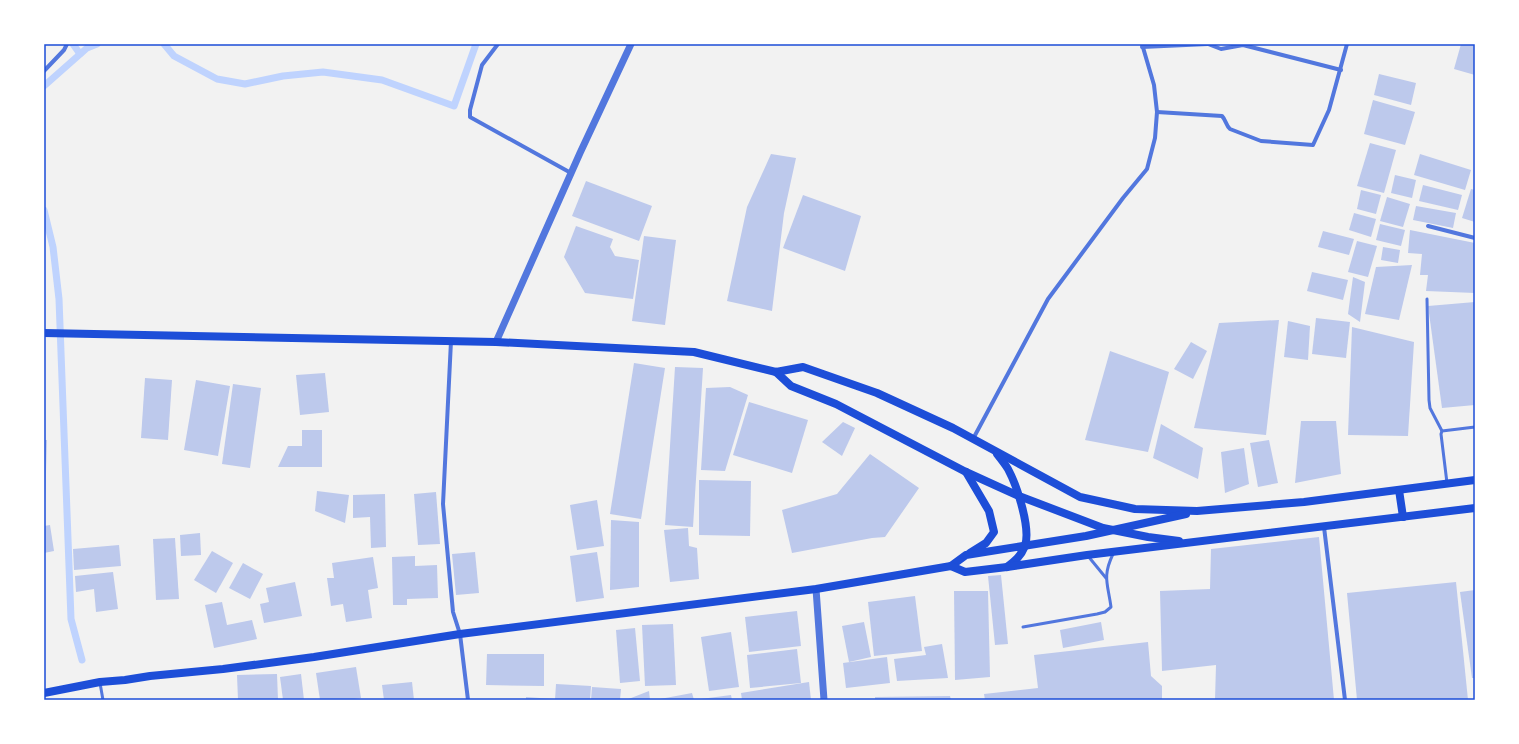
<svg xmlns="http://www.w3.org/2000/svg" width="1519" height="744" font-family="Montserrat,sans-serif">
	<rect width="100%" height="100%" fill="#f2f2f2"/>
	<g fill="none" stroke-linecap="round" stroke-linejoin="round">
		<g stroke="#bfd3fe" stroke-width="7">
			<path d="M73 44 80 54"/>
			<path d="M164 44 174 56 217 79 245 84 283 76 323 72 382 80 454 106 476 44"/>
			<path d="M44 86 87 48 97 44"/>
			<path d="M44 210 53 247 59 299 71 619 82 660"/>
		</g>
	</g>
	<g fill="#bdc9ec">
		<path d="M1461 44H1475V75L1454 69Z"/>
		<path d="M1379 74 1416 83 1411 105 1374 95Z"/>
		<path d="M1373 100 1415 112 1405 145 1364 134Z"/>
		<path d="M1370 143 1396 150 1384 193 1357 186Z"/>
		<path d="M771 154 796 158 784 213 772 311 727 301 747 207Z"/>
		<path d="M1420 154 1471 170 1465 190 1414 175Z"/>
		<path d="M1395 175 1416 180 1412 198 1391 193Z"/>
		<path d="M586 181 652 206 639 241 572 216Z"/>
		<path d="M1423 185 1462 195 1458 210 1419 201Z"/>
		<path d="M1471 189 1475 190V222L1462 218Z"/>
		<path d="M1361 190 1381 195 1376 214 1357 209Z"/>
		<path d="M803 195 861 216 845 271 783 248Z"/>
		<path d="M1387 197 1410 204 1403 227 1380 221Z"/>
		<path d="M1416 206 1456 213 1453 228 1413 220Z"/>
		<path d="M1354 213 1376 219 1371 237 1349 230Z"/>
		<path d="M1380 224 1405 230 1401 246 1376 240Z"/>
		<path d="M576 226 613 239 610 247 615 256 639 260 633 299 585 293 564 257Z"/>
		<path d="M1410 230 1475 243V293L1426 291 1428 275H1420L1422 254 1408 253Z"/>
		<path d="M1323 231 1354 239 1349 255 1318 247Z"/>
		<path d="M644 236 676 240 665 325 632 321Z"/>
		<path d="M1357 241 1377 246 1368 277 1348 272Z"/>
		<path d="M1383 247 1400 250 1398 263 1381 260Z"/>
		<path d="M1412 265 1399 320 1365 314 1376 267Z"/>
		<path d="M1312 272 1348 280 1343 300 1307 291Z"/>
		<path d="M1353 277 1365 282 1360 322 1348 314Z"/>
		<path d="M1475 302V405L1442 408 1428 306Z"/>
		<path d="M1316 318 1350 322 1346 358 1312 354Z"/>
		<path d="M1279 320 1266 435 1194 428 1219 323Z"/>
		<path d="M1288 321 1310 326 1308 360 1284 357Z"/>
		<path d="M1352 327 1414 342 1408 436 1348 435Z"/>
		<path d="M1191 342 1207 351 1193 379 1174 369Z"/>
		<path d="M1110 351 1169 372 1148 452 1085 440Z"/>
		<path d="M634 363 665 368 641 519 610 514Z"/>
		<path d="M675 367 703 368 693 527 665 525Z"/>
		<path d="M325 373 329 412 300 415 296 375Z"/>
		<path d="M145 378 172 380 168 440 141 438Z"/>
		<path d="M196 380 230 386 218 456 184 450Z"/>
		<path d="M233 384 261 388 250 468 222 464Z"/>
		<path d="M730 387 748 395 725 471 701 470 706 388Z"/>
		<path d="M749 402 808 420 792 473 733 455Z"/>
		<path d="M1301 421H1336L1341 474 1295 483Z"/>
		<path d="M843 422 855 428 842 456 822 442Z"/>
		<path d="M1161 424 1203 448 1198 479 1153 458Z"/>
		<path d="M302 430H322V467H278L288 446H302Z"/>
		<path d="M44 440H47L45 503H44Z"/>
		<path d="M1269 440 1278 483 1258 487 1250 443Z"/>
		<path d="M1244 448 1249 484 1225 493 1221 452Z"/>
		<path d="M870 454 919 488 885 537 872 538 792 553 782 510 837 494Z"/>
		<path d="M699 480 751 481 750 536 699 535Z"/>
		<path d="M317 491 349 495 345 523 315 511Z"/>
		<path d="M436 492 440 544 418 545 414 494Z"/>
		<path d="M385 494 386 547 371 548 370 517 353 518V495Z"/>
		<path d="M597 500 604 546 577 550 570 505Z"/>
		<path d="M611 520 639 522V587L610 590Z"/>
		<path d="M50 525 54 551 44 553V526Z"/>
		<path d="M688 528 689 546 697 548 699 579 670 582 664 530Z"/>
		<path d="M200 533 201 555 181 556 180 535Z"/>
		<path d="M1319 537 1334 700H1215L1216 665 1162 671 1160 591 1210 589 1211 549Z"/>
		<path d="M175 538 179 599 156 600 153 539Z"/>
		<path d="M119 545 121 566 74 570 73 549Z"/>
		<path d="M212 551 233 563 216 593 194 580Z"/>
		<path d="M475 552 479 593 456 595 452 554Z"/>
		<path d="M597 552 604 598 576 602 570 556Z"/>
		<path d="M415 556V566L437 565 438 598 407 599V605H393L392 557Z"/>
		<path d="M373 557 378 588 368 590 372 618 346 622 343 604 331 606 327 578H334L332 563Z"/>
		<path d="M243 563 263 574 250 599 229 588Z"/>
		<path d="M113 572 118 609 96 612 94 589 76 592 75 576Z"/>
		<path d="M1001 575 1008 644 995 645 988 576Z"/>
		<path d="M295 582 302 616 264 623 260 604 269 602 266 588Z"/>
		<path d="M1456 582 1468 700H1357L1347 593Z"/>
		<path d="M1475 590V678H1472L1460 592Z"/>
		<path d="M954 591H988L990 677 955 680Z"/>
		<path d="M915 596 922 651 874 656 868 602Z"/>
		<path d="M222 602 227 625 252 620 257 639 214 648 205 605Z"/>
		<path d="M797 611 801 646 749 652 745 617Z"/>
		<path d="M864 622 871 657 849 662 842 626Z"/>
		<path d="M1101 622 1104 640 1063 648 1060 630Z"/>
		<path d="M673 624 676 685 645 686 642 625Z"/>
		<path d="M635 628 640 681 620 683 616 630Z"/>
		<path d="M731 632 739 687 709 691 701 637Z"/>
		<path d="M1148 642 1151 676 1162 686V700H985L984 694 1038 688 1034 655Z"/>
		<path d="M942 644 948 678 897 681 894 659 926 655 924 647Z"/>
		<path d="M797 649 801 683 750 688 747 655Z"/>
		<path d="M487 654H544V686L486 685Z"/>
		<path d="M887 657 890 683 846 688 843 663Z"/>
		<path d="M356 667 361 698 348 700H320L316 673Z"/>
		<path d="M277 674 278 700H238L237 675Z"/>
		<path d="M301 674 304 700H283L280 677Z"/>
		<path d="M412 682 414 700H384L382 685Z"/>
		<path d="M809 682 811 700H742L741 693Z"/>
		<path d="M556 684 591 686 590 700H555Z"/>
		<path d="M592 687 621 689 620 700H591Z"/>
		<path d="M649 691 650 700H626Z"/>
		<path d="M692 693 694 700H660V699Z"/>
		<path d="M731 695 732 700H701V699Z"/>
		<path d="M950 696 951 700H875V697Z"/>
		<path d="M526 697 554 699V700H526Z"/>
	</g>
	<g fill="none" stroke-linecap="round" stroke-linejoin="round">
		<g stroke="#5277de" stroke-width="3">
			<path d="M1427 299 1429 400 1430 408 1442 431"/>
			<path d="M1447 483 1441 434 1442 431 1475 427"/>
			<path d="M1088 556 1106 578"/>
			<path d="M1023 627 1097 614 1105 612 1111 607C1108 584 1102 577 1113 554"/>
			<path d="M100 683 103 700"/>
		</g>
		<g stroke="#5277de" stroke-width="4">
			<path d="M498 44 482 65 470 110V117L571 173"/>
			<path d="M1208 44 1221 49 1243 45 1341 70"/>
			<path d="M1142 47 1208 44"/>
			<path d="M44 71 64 50 67 44"/>
			<path d="M1157 112 1222 116C1226 120 1226 126 1230 129L1261 141 1313 145 1329 110 1347 44"/>
			<path d="M1428 226 1475 238"/>
			<path d="M451 341 443 504 453 612 460 634 468 700"/>
			<path d="M973 439 1048 299 1123 198 1147 169 1155 138 1157 112 1154 85 1142 44"/>
			<path d="M1324 527 1345 700"/>
		</g>
		<g stroke="#5277de" stroke-width="7">
			<path d="M496 342 580 153 631 44"/>
			<path d="M816 589 824 700"/>
		</g>
		<g stroke="#1d4ed8" stroke-width="8">
			<path d="M44 333 496 342 694 352 776 372 803 367 877 393 953 428 1080 497 1135 509 1197 511 1304 502 1475 480"/>
			<path d="M776 372 791 386 836 404 966 472 1019 496 1103 528 1148 537 1179 541"/>
			<path d="M997 454C1001 459 1005 464 1008 469 1017 486 1031 528 1025 546 1021 556 1015 561 1007 567"/>
			<path d="M966 472 989 511 994 532 986 543 970 553"/>
			<path d="M1399 490 1403 517"/>
			<path d="M951 566 966 555 1086 536 1186 514"/>
			<path d="M44 693 100 682 125 680 150 676 223 669 314 657 460 634 816 589 951 566 965 572 1007 567 1087 555 1475 508"/>
		</g>
	</g>
	<rect width="1519" height="744" fill="none" stroke="#ffffff" stroke-width="90"/>
	<rect x="45" y="45" width="1429" height="654" fill="none" stroke="#1d4ed8" stroke-width="1.5"/>
</svg>
